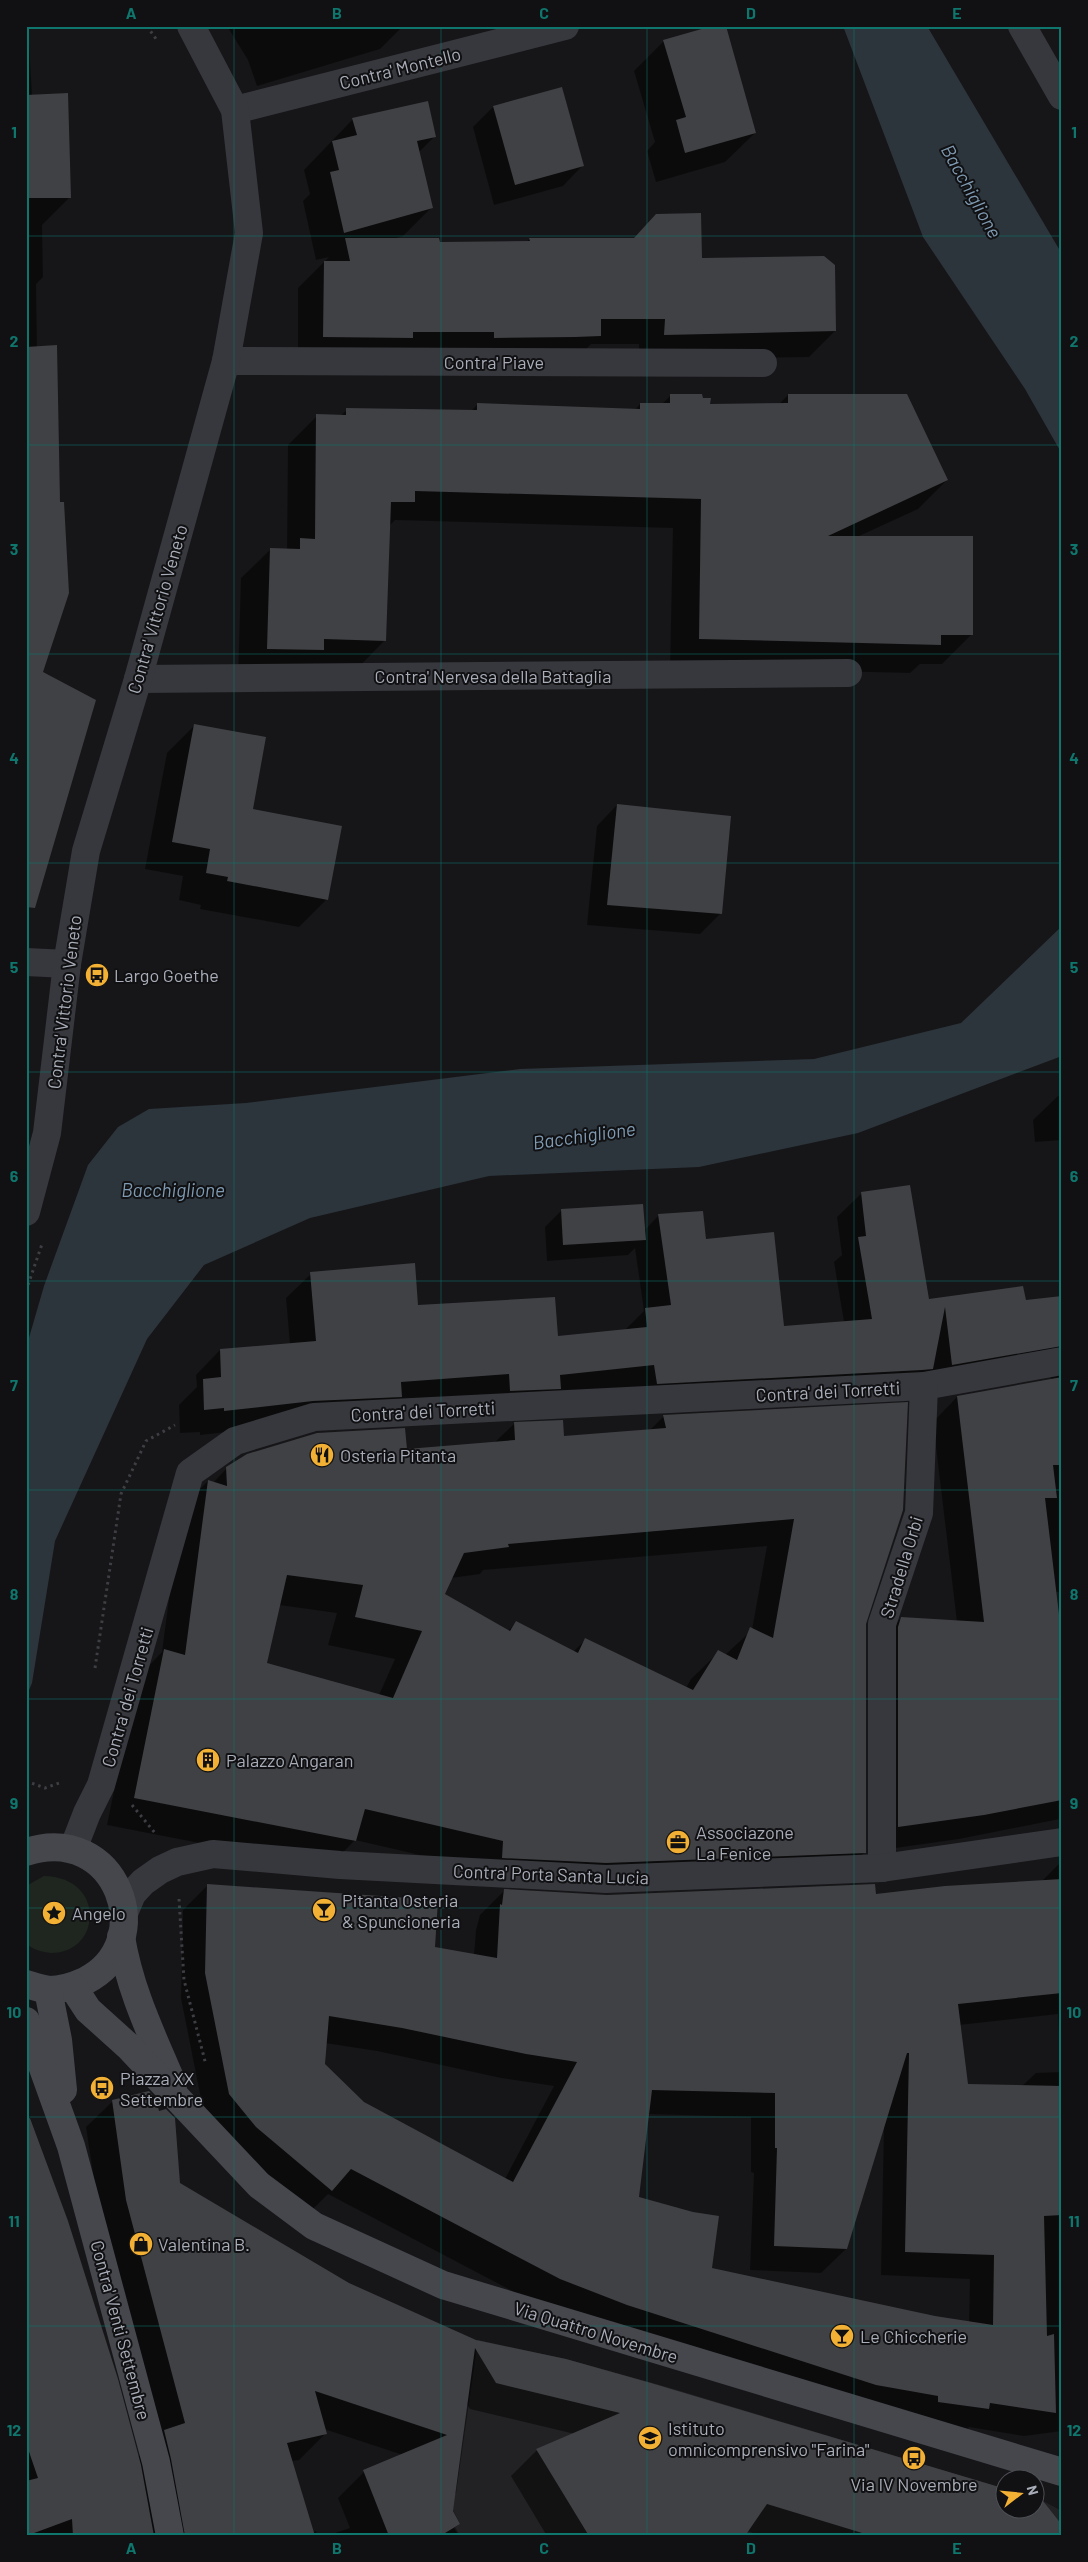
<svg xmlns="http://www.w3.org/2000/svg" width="1088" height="2562" font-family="Barlow,sans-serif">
	<rect width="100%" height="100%" fill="#161618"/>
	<path fill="#222225" d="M478 2340 566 2359 667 2387 1005 2489 1006 2510H1036V2498L1043 2501 1062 2511V2536H460L455 2527 460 2524 447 2498 456 2493Z"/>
	<path fill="#1e261f" d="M44 1876C106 1877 102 1953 51 1953 42 1952 33 1950 26 1943V1886Z"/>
	<g fill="#2c353c">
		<path d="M843 26H927L1062 254V454L1025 389 923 237Z"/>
		<path d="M1062 926V1056L858 1133 699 1167 489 1176 310 1218 204 1265 147 1339 55 1541 32 1683 26 1697V1348L44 1286 88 1165 118 1127 149 1109 246 1103 520 1069 814 1059 961 1023Z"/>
	</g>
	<g fill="#0007" fill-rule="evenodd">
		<path d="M227 26H403L380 49 257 86 248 60Z"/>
		<path d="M664 41 755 133 725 162 656 182 647 151 655 142 634 71Z"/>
		<path d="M26 43H29L32 96 70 197 42 225 43 277 36 284 42 672 26 906Z"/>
		<path d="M562 88 583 165 563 186 494 205 473 127 493 107Z"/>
		<path d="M353 119 435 136 419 152 431 208 403 236 393 239 439 243 526 242 530 239H633L657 215 700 259 835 331 809 357 639 360V344H591L574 361 298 362V288L329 257 316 260 303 201 310 194 304 170Z"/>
		<path d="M671 395 701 400 709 405 779 404 788 395 947 480 918 509 857 537 972 634 942 664H920L910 673 670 667 673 528 395 520 389 526 385 640 356 670 238 678 241 578 271 549 287 550 288 445 317 416H340L347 410 471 411 477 405 635 410 640 404 661 405Z"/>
		<path d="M195 725 251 810 327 899 299 927 200 909 201 905 179 900 183 876 145 869 167 753Z"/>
		<path d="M617 805 730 817 720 914 700 934 587 925 597 826Z"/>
		<path d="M1062 1095V1140L1035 1142 1033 1120 1058 1096Z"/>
		<path d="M862 1193 928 1300 1024 1301 1062 1297V1592H1055L1062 1645V1817L1060 1819 959 1839 874 1851 877 1643 901 1618 957 1622 933 1422 957 1397 1052 1380 1050 1376 288 1425 200 1435V1432L180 1433 179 1405 197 1387 196 1375 220 1350 290 1344 286 1298 311 1274 417 1306 557 1337 624 1331 644 1311 635 1248 628 1255 547 1261 545 1227 561 1211 644 1231 659 1215 705 1240 783 1328 844 1322 834 1262 842 1255 837 1217Z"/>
		<path d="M906 1404 865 1624V1852L837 1880 476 1868 355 1840 328 1868 107 1825 137 1678 162 1652 181 1508 208 1481 213 1483 227 1468 494 1443 514 1424 562 1421 563 1438 649 1431 664 1416ZM767 1546 752 1630 725 1655 719 1652 691 1679 686 1688 585 1640 573 1652 516 1623 508 1631 443 1595 451 1578 480 1574 483 1570ZM279 1605 337 1613 328 1645 395 1659 379 1695 265 1664Z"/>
		<path d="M1062 1861V2431L1024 2436 969 2427 964 2433 535 2303 328 2194 307 2215 205 2119 181 1998 183 1910 208 1885 434 1948 474 1955 476 1930 480 1915 504 1891 607 1896 874 1895 1041 1882ZM1058 2014 1061 2072 1036 2073 1022 2086 967 2085 959 2025ZM325 2043 377 2051 501 2078 554 2086 505 2179 364 2103 324 2064ZM648 2114 751 2117V2172L754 2173 750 2270 821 2273 846 2249 884 2125 881 2275 970 2279 969 2323 935 2318 711 2269 638 2198Z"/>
		<path d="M113 2101 179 2183 348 2284 476 2341 1006 2510H1036V2500L1043 2502 1062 2536H762L747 2531 744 2536H547L511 2476 537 2450 575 2434 470 2409 466 2403 452 2511 459 2524 454 2528 459 2536H326L350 2528 338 2498 364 2472 403 2455 324 2429 325 2434 299 2460 291 2461 313 2532 316 2531 317 2536H31L26 2523V2106L67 2221 137 2458 157 2438 101 2226 86 2127Z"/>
	</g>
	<g fill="#404145" fill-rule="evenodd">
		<path d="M712 26H726L756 133 685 153 676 120 686 117 663 40Z"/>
		<path d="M562 87 584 166 515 185 493 106Z"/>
		<path d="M68 93 71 198H26V95Z"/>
		<path d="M428 101 436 137 417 141 433 208 344 233 330 172 339 170 332 141 357 135 352 118Z"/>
		<path d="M701 213 702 258 824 256 835 265 836 331 664 335 665 319H601V336L575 337 494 338V332H413V338L323 337 324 261H350L345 238H439L440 242 530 241 529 238H634L656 214Z"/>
		<path d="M57 345 60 502H64L69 593 43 672 96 700 35 908 26 907V347Z"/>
		<path d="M670 394H702L703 398H711L710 404 788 403V394H907L948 480 828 536H973V635H941V645L699 639 701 499 415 491V502H391L386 641 324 639V650L267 649 270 548 300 549V538L315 539 316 414 346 415V408L477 410V403L640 409V403H670Z"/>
		<path d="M194 724 266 737 253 809 342 826 328 900 227 881 228 877 206 873 210 849 172 842Z"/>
		<path d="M617 804 731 816 722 914 607 905Z"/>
		<path d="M910 1185 929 1299 1023 1286 1026 1300 1062 1296V1346L952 1365 945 1307 933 1369 922 1370 657 1384 654 1365 560 1375 561 1389 510 1391 509 1374 401 1382 402 1397 313 1401 224 1411V1408L204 1410 203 1379 221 1377 220 1349 316 1341 310 1272 415 1263 418 1305 555 1297 558 1336 647 1327 645 1308 671 1305 658 1214 703 1211 706 1239 774 1232 784 1326 872 1319 858 1237 866 1236 861 1192Z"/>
		<path d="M643 1204 646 1240 563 1245 561 1209Z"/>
		<path d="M1062 1377V1465H1053L1057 1498H1045L1062 1639V1800L984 1815 898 1827V1627L901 1617 984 1622 957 1396Z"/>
		<path d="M908 1402 903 1510 866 1624V1853L606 1863 502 1858 503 1841 365 1809 356 1841 134 1798 164 1649 185 1655 208 1480 227 1486 226 1467 247 1454 317 1433 405 1428 407 1449 515 1440 514 1422 563 1420 564 1436 666 1428 663 1415ZM794 1519 773 1638 750 1627 737 1660 718 1650 693 1690 585 1638 578 1653 516 1621 510 1631 445 1594 464 1553 509 1547 508 1544ZM287 1575 363 1585 355 1617 422 1631 393 1698 267 1663Z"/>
		<path d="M1062 1879V1993L958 2004 968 2084 1062 2086V2215L1044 2216 1047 2336 1054 2334 1056 2413 990 2403 989 2409 938 2402V2396L876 2385 627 2305 560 2279 351 2169 332 2191 256 2127 229 2094 205 1973 207 1884 438 1900 435 1947 497 1958 500 1904 502 1905 504 1889 607 1895 875 1884 876 1894 945 1886ZM329 2016 402 2028 526 2054 577 2062 513 2182 364 2102 325 2064ZM907 2053H909L905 2252 994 2255 993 2325 935 2316 712 2268 719 2216 693 2212 639 2197 652 2090 775 2093V2148H777L774 2246 847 2249Z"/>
		<path d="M149 2091 156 2099 159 2111 166 2109 175 2118 180 2183 349 2283 476 2340 566 2359 651 2383 1006 2489V2510H1036V2498L1043 2501 1062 2525V2536H872L767 2504 745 2536H589L536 2449 620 2413 496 2383 475 2348 453 2511 460 2524 440 2536H389L363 2470 447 2435 315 2391 327 2434 287 2443 315 2536H185L171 2459 164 2430 185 2423 126 2200 112 2100Z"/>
		<path d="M30 2118 68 2221 118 2379 141 2465 154 2536H73L72 2519 26 2536V2481L38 2478 26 2443V2119Z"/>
	</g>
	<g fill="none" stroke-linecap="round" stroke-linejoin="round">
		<g stroke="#3d3f44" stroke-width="3" stroke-dasharray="2.5 4" stroke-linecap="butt">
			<path d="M147 26 156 39"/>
			<path d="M1060 193 1062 194"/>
			<path d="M26 1291 42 1244"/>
			<path d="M95 1668 121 1494 146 1441 175 1425"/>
			<path d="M26 1781 45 1788 62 1782"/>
			<path d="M132 1805 155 1833"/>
			<path d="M179 1899 184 1980 206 2065"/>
		</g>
		<g stroke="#37383d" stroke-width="28">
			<path d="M1022 26 1062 96"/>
			<path d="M235 110 565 26"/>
			<path d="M226 361 763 363"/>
			<path d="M138 679 848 673"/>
			<path d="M26 962 67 964"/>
			<path d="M26 1212 47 1133 67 964 86 851 138 679 226 361 249 233 235 110 191 26"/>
			<path d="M73 1849 87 1813 101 1785 190 1473 235 1441 314 1417 924 1386 1062 1361"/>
			<path d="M882 1868V1624L919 1513 924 1386"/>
			<path d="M124 1913 132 1894 143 1882 160 1870 177 1862 213 1854 340 1865 606 1879 882 1868 1062 1842"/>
		</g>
		<g stroke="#45474d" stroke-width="28">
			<path d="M26 1852C117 1822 161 1943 85 1981 74 1986 62 1990 49 1990 41 1989 33 1986 26 1984"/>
			<path d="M121 1937C130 1991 152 2035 173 2085"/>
			<path d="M73 1987 88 2010 128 2046 259 2185 314 2226 443 2285 1062 2472"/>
			<path d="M48 1990 58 2040 63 2090"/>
			<path d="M26 2021 71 2146 156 2462 170 2536"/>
		</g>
	</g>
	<path fill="none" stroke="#0f766e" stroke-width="1" stroke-opacity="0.55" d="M234 26V2536M441 26V2536M647 26V2536M854 26V2536M26 236H1062M26 445H1062M26 654H1062M26 863H1062M26 1072H1062M26 1281H1062M26 1490H1062M26 1699H1062M26 1908H1062M26 2117H1062M26 2326H1062"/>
	<defs>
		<g id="bus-disc" transform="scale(1.25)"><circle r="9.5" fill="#f2b134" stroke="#111113"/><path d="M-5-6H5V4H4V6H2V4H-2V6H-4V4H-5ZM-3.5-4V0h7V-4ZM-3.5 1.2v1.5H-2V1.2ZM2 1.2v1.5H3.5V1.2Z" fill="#111"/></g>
		<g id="restaurant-disc" transform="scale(1.25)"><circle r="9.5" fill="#f2b134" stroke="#111113"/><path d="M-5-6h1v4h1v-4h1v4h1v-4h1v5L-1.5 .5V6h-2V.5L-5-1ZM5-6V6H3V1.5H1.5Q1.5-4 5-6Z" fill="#111"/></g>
		<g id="building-disc" transform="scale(1.25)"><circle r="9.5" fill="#f2b134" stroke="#111113"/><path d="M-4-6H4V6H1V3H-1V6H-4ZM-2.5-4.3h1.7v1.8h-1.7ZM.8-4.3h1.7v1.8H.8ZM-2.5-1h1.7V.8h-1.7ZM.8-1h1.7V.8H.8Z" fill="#111"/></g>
		<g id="office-disc" transform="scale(1.25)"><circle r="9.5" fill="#f2b134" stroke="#111113"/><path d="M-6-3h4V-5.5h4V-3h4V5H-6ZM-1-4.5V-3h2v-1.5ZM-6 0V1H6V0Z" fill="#111"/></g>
		<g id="bar-disc" transform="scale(1.25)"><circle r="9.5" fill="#f2b134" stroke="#111113"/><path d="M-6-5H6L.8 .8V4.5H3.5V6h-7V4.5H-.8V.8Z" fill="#111"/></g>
		<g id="sight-disc" transform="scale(1.25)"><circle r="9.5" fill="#f2b134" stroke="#111113"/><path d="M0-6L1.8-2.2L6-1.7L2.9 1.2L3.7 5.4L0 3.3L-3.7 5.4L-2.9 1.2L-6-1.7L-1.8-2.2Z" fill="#111"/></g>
		<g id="shop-disc" transform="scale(1.25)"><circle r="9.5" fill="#f2b134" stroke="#111113"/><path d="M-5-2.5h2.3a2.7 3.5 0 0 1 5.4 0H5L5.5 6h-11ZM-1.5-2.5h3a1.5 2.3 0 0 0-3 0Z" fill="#111"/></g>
		<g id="school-disc" transform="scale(1.25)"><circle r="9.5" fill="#f2b134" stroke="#111113"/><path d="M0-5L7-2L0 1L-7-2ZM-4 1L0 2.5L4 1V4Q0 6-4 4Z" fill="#111"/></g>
	</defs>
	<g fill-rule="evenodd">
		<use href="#bus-disc" x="97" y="975"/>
		<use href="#restaurant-disc" x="322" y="1455"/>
		<use href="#building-disc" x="208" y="1760"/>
		<use href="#office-disc" x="678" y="1842"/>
		<use href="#bar-disc" x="324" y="1910"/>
		<use href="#sight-disc" x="54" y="1913"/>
		<use href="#bus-disc" x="102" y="2088"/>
		<use href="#shop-disc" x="141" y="2244"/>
		<use href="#bar-disc" x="842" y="2336"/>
		<use href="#school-disc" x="650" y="2438"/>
		<use href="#bus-disc" x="914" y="2458"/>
	</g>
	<g text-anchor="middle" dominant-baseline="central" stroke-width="4" stroke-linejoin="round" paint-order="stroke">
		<g font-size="18" fill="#a8adb8" stroke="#111113">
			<text transform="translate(400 68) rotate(-14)">Contra' Montello</text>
			<text x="494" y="362">Contra' Piave</text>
			<text transform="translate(157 609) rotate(-74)">Contra' Vittorio Veneto</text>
			<text x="493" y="676">Contra' Nervesa della Battaglia</text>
			<text transform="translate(64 1002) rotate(-83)">Contra' Vittorio Veneto</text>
			<text transform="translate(828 1391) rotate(-3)">Contra' dei Torretti</text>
			<text transform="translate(423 1411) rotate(-3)">Contra' dei Torretti</text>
			<text transform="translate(901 1567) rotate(-73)">Stradella Orbi</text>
			<text transform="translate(127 1697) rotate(-74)">Contra' dei Torretti</text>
			<text transform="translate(551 1874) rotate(2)">Contra' Porta Santa Lucia</text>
			<text transform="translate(121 2330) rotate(75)">Contra' Venti Settembre</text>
			<text transform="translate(596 2332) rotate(17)">Via Quattro Novembre</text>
		</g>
		<g font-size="18" fill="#a8adb8" stroke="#111113" text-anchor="start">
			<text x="114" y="975">Largo Goethe</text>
			<text x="340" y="1455">Osteria Pitanta</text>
			<text x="226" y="1760">Palazzo Angaran</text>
			<text x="696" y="1832">Associazone<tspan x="696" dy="21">La Fenice</tspan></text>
			<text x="342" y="1900">Pitanta Osteria<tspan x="342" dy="21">&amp; Spuncioneria</tspan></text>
			<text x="72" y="1913">Angelo</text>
			<text x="120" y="2078">Piazza XX<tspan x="120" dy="21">Settembre</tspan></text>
			<text x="158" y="2244">Valentina B.</text>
			<text x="860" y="2336">Le Chiccherie</text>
			<text x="668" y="2428">Istituto<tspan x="668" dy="21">omnicomprensivo "Farina"</tspan></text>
			<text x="914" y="2484" text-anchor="middle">Via IV Novembre</text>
		</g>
		<g font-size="19" font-style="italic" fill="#7f9bb3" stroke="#111113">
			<text transform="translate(972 191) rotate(61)">Bacchiglione</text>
			<text transform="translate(584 1135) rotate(-8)">Bacchiglione</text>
			<text x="173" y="1189">Bacchiglione</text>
		</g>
	</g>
	<rect width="1088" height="2562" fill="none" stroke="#111113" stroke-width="55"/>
	<g transform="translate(1020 2494) rotate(74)"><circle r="24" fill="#111113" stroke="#4d4f55"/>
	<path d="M0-4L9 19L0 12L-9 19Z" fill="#f2b134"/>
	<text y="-8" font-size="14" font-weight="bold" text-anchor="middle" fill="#a8adb8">N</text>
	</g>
	<rect x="28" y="28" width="1032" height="2506" fill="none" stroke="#0f766e" stroke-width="2"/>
	<g font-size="16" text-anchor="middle" font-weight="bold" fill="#0f766e">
		<text x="131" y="19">A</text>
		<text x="337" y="19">B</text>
		<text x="544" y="19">C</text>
		<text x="751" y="19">D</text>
		<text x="957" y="19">E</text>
		<text x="14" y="138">1</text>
		<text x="1074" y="138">1</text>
		<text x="14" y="347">2</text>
		<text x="1074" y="347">2</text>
		<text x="14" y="555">3</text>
		<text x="1074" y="555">3</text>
		<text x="14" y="764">4</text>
		<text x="1074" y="764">4</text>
		<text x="14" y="973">5</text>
		<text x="1074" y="973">5</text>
		<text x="14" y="1182">6</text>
		<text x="1074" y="1182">6</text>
		<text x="14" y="1391">7</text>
		<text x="1074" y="1391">7</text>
		<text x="14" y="1600">8</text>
		<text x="1074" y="1600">8</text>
		<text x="14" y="1809">9</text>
		<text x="1074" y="1809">9</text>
		<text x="14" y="2018">10</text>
		<text x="1074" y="2018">10</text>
		<text x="14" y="2227">11</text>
		<text x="1074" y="2227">11</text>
		<text x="14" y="2436">12</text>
		<text x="1074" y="2436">12</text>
		<text x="131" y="2554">A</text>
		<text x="337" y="2554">B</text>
		<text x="544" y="2554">C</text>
		<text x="751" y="2554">D</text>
		<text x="957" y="2554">E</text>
	</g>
</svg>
